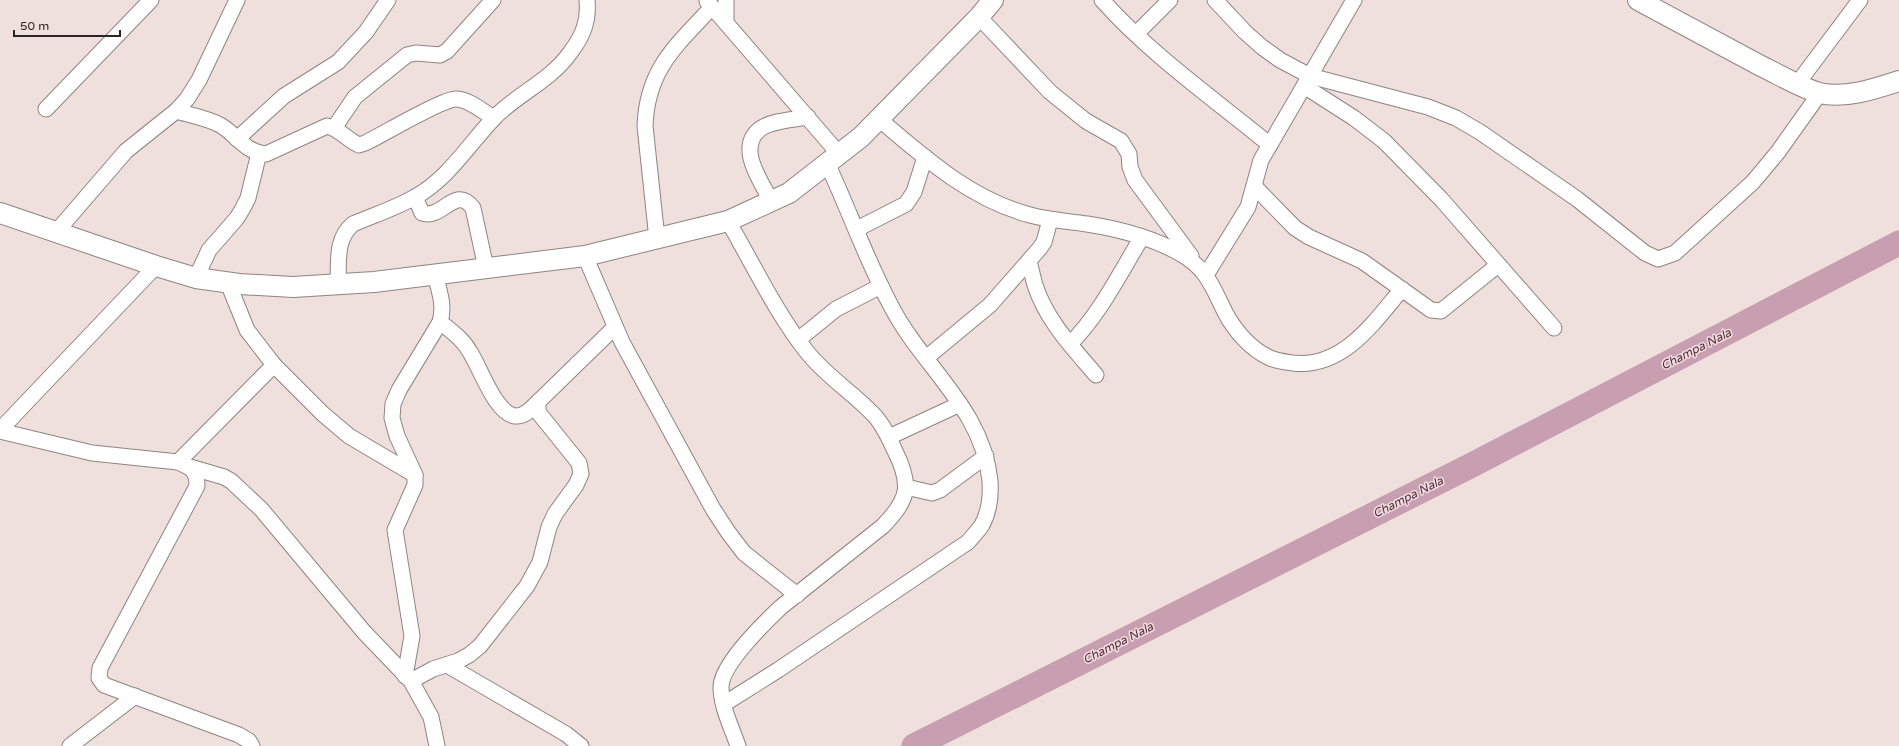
<svg xmlns="http://www.w3.org/2000/svg" width="1899" height="746" font-family="'Varela Round',sans-serif">
	<rect width="100%" height="100%" fill="#efe0dd"/>
	<g fill="none" stroke-linecap="round" stroke-linejoin="round">
		<path stroke="#c79fb1" stroke-width="25" d="M914 746 1472 465 1899 243"/>
		<g stroke="#908380" stroke-width="17">
			<g id="minor">
				<path d="M1102 0C1150 54 1214 99 1270 145"/>
				<path d="M1215 0 1245 32 1262 47 1280 60 1310 76 1428 107 1456 118 1480 132 1577 199 1645 253 1658 259 1675 253 1753 182 1778 152 1820 93"/>
				<path d="M707 1 839 154"/>
				<path d="M979 17 1050 92 1086 121 1121 141 1129 154 1130 167 1135 180 1191 256"/>
				<path d="M726 23V0"/>
				<path d="M1136 34 1170 0"/>
				<path d="M1797 84 1860 0"/>
				<path d="M1304 86 1354 118 1384 141 1441 199 1554 328"/>
				<path d="M46 109 151 0"/>
				<path d="M176 111C190 115 207 118 220 125 236 134 246 153 266 154L327 126C340 129 347 140 359 145L365 143C382 135 442 99 456 99 469 99 483 112 494 118"/>
				<path d="M879 119C925 158 970 199 1030 215 1048 220 1067 221 1087 224 1119 229 1152 237 1181 254 1208 269 1213 289 1226 314 1235 331 1251 349 1268 357 1275 361 1286 362 1293 363 1343 369 1374 322 1402 289"/>
				<path d="M334 128 355 97 407 55 416 53 440 55 447 51 493 0"/>
				<path d="M237 139 284 96 338 62 366 32 388 0"/>
				<path d="M1254 186 1295 228 1309 237 1362 261 1431 310 1441 311 1498 265"/>
				<path d="M415 197 422 213C443 220 455 184 473 208L486 268"/>
				<path d="M771 201C761 181 736 148 760 129 772 120 794 120 808 117"/>
				<path d="M728 221C753 264 776 313 807 352 826 376 852 392 873 414 883 424 889 438 895 451 912 485 909 499 883 526L781 607C765 622 721 665 721 687 721 707 732 728 738 746"/>
				<path d="M857 229 906 204 914 192 925 157"/>
				<path d="M57 231 126 151 176 111 187 99 199 80 237 0"/>
				<path d="M657 239 645 126C647 69 676 46 712 7"/>
				<path d="M585 256 622 342 713 509 728 532 744 553 797 595"/>
				<path d="M1029 261C1031 269 1033 278 1035 285 1046 320 1073 348 1096 375"/>
				<path d="M1206 275 1248 207 1261 160 1354 0"/>
				<path d="M196 278 209 250 237 218 243 208 248 198 259 153"/>
				<path d="M228 283 247 330 274 365 323 414 349 436 415 475"/>
				<path d="M338 284C339 262 335 239 353 224 374 215 396 208 415 197 448 179 469 144 494 118 517 94 550 81 570 53 583 36 589 21 587 0"/>
				<path d="M440 322C451 331 463 339 470 352 480 367 495 413 515 416 525 417 532 408 538 402"/>
				<path d="M798 340 836 309 881 286"/>
				<path d="M1070 344C1100 314 1120 273 1142 237"/>
				<path d="M926 358 990 305 1040 248 1044 242 1050 220"/>
				<path d="M0 430 156 266"/>
				<path d="M0 431 92 453 178 462C192 468 197 471 197 486L100 668 99 678 104 685 239 735 249 741 252 746"/>
				<path d="M889 437 960 404"/>
				<path d="M178 462 274 365"/>
				<path d="M190 467 224 477 231 481 261 509 364 632 411 681 431 717 437 746"/>
				<path d="M906 487 932 493 940 490 986 456"/>
				<path d="M447 665 566 734 581 746"/>
				<path d="M405 676 412 636 395 530 415 485V475L397 436 392 418 393 404 399 390 440 322C445 305 439 291 435 274"/>
				<path d="M411 681 433 669 458 661 469 655 480 646 527 586 540 562 549 527 555 514 576 485 581 474 579 463 538 412V402L615 327"/>
				<path d="M724 704 778 670 968 542C972 537 978 531 982 525 989 512 991 496 990 481 983 408 921 366 890 304 866 259 849 210 827 163"/>
				<path d="M70 746 135 696"/>
			</g>
		</g>
		<g stroke="#908380" stroke-width="22">
			<g id="major">
				<path d="M1638 0C1679 22 1720 44 1761 66 1780 75 1799 87 1819 93 1845 99 1875 89 1899 81"/>
				<path d="M0 213 156 266 196 278 239 284 293 287 374 282 585 256 728 221 789 193 861 137 979 17 993 0"/>
			</g>
		</g>
		<use href="#minor" stroke="#fff" stroke-width="15"/>
		<use href="#major" stroke="#fff" stroke-width="20"/>
	</g>
	<g text-anchor="middle" dominant-baseline="central" stroke-width="3" stroke-linejoin="round" paint-order="stroke">
		<g font-size="12" font-style="italic" fill="#57243e" stroke="#efe0dd">
			<text transform="translate(1696 349) rotate(-27)">Champa Nala</text>
			<text transform="translate(1408 497) rotate(-27)">Champa Nala</text>
			<text transform="translate(1118 643) rotate(-27)">Champa Nala</text>
		</g>
	</g>
	<path d="M14 30v6h106v-6" fill="none" stroke="#2a2524" stroke-width="2"/>
	<text x="20" y="30" font-size="12" fill="#2a2524" stroke="#efe0dd" stroke-width="3" paint-order="stroke">50 m</text>
</svg>
